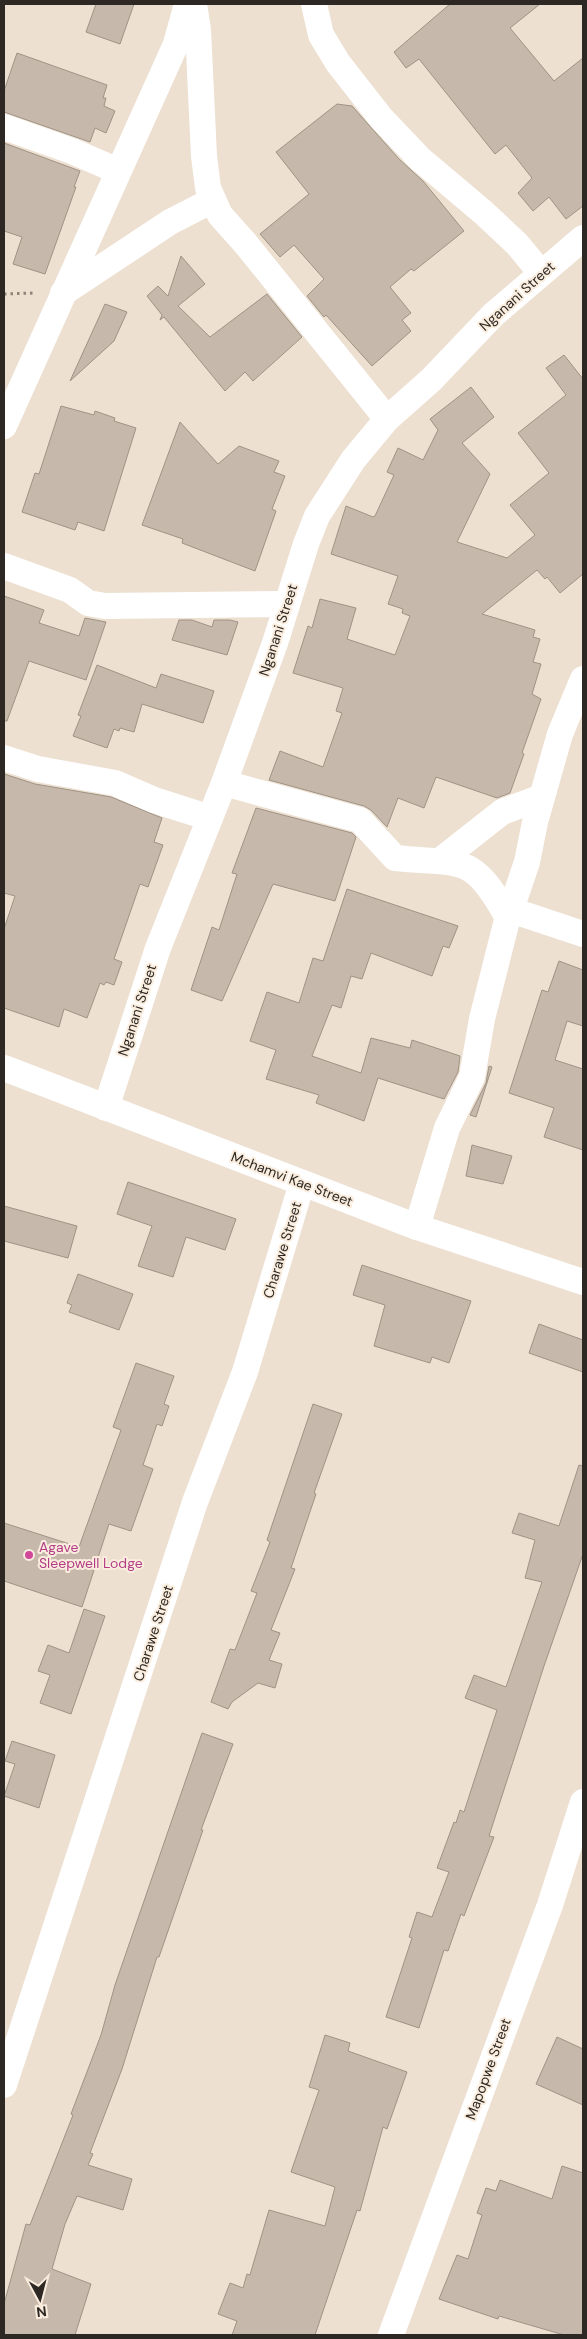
<svg xmlns="http://www.w3.org/2000/svg" width="587" height="2339" font-family="'DM Sans',sans-serif">
	<rect width="100%" height="100%" fill="#ede0d1"/>
	<g fill="#c6b9ab" stroke="#9f9385">
		<path d="M96 4H134L120 44 86 32Z"/>
		<path d="M450 4H540L510 28 554 81 583 58V206L566 219 549 197 533 211 518 193 532 178 506 145 495 154 419 59 406 68 394 52Z"/>
		<path d="M17 53 107 85 103 98H106L104 106 115 111 106 133 95 128 90 142 4 112V91Z"/>
		<path d="M337 104 352 106 399 159 423 181 464 231 414 271 411 269 390 287 411 313 402 320 411 331 372 366 326 315 324 317 307 296 324 279 294 245 280 257 260 234 309 194 276 152Z"/>
		<path d="M4 143 80 171 74 187H76L45 274 13 264 22 237 4 231Z"/>
		<path d="M181 256 205 284 178 306 210 337 267 294 302 337 253 381 245 372 225 391 164 317 160 320 162 315 147 296 158 286 168 296Z"/>
		<path d="M105 304 127 312 114 341 70 381Z"/>
		<path d="M564 355 583 379V574L560 593 547 577 545 579 537 570 482 614 535 630 533 637 540 639 533 662 541 664 532 694 541 699 522 753 524 754 510 793 497 798 436 777 424 808 398 798 387 827 371 810 364 806 269 780 280 751 323 767 342 713 336 711 343 688 293 673 308 626 312 628 320 599 356 608 347 639 395 655 410 616 402 613 403 609 388 604 398 576 331 554 346 506 373 517 375 516 394 475 387 472 398 448 423 460 438 430 430 419 471 387 494 417 462 443 490 474 457 542 507 558 535 535 510 505 549 473 518 433 566 395 546 368Z"/>
		<path d="M61 406 94 415 95 411 115 418 114 421 136 428 104 531 78 522 75 530 22 512 35 473 39 474Z"/>
		<path d="M180 422 218 464 239 446 279 461 274 472 285 476 272 509 276 511 255 571 182 543 183 539 142 525Z"/>
		<path d="M4 596 44 610 39 623 79 636 85 618 106 622 86 680 29 661 7 721H4Z"/>
		<path d="M179 620H192L212 627 214 620H230L238 622 227 655 172 640Z"/>
		<path d="M97 665 156 688 161 674 214 691 203 723 142 704 134 732 120 728 119 731 114 729 107 748 73 736 81 716 78 715Z"/>
		<path d="M4 774 35 784 111 797 162 818 154 842 163 845 148 887 140 884 114 959 122 962 114 985 106 982 104 985 100 983 87 1018 64 1009 59 1027 4 1008V929L15 896 4 893Z"/>
		<path d="M256 808 352 833 356 837 335 901 273 884 222 1001 191 990 212 927 219 930 237 874 232 873Z"/>
		<path d="M347 889 458 926 449 948 443 946 432 976 371 953 362 979 351 976 341 1008 332 1005 312 1056 361 1073 371 1038 410 1048 412 1040 460 1056 458 1072 444 1099 378 1078 364 1121 316 1103 319 1095 266 1079 276 1050 250 1041 267 992 299 1003 313 958 323 961Z"/>
		<path d="M559 961 583 970V1026L567 1021 555 1060 583 1069V1150L544 1137 554 1108 509 1093 542 990 548 992Z"/>
		<path d="M489 1066 492 1067 476 1117 470 1115 486 1083Z"/>
		<path d="M472 1145 512 1156 503 1184 466 1176Z"/>
		<path d="M128 1182 236 1219 225 1250 186 1237 173 1277 138 1266 152 1226 117 1214Z"/>
		<path d="M4 1206 77 1226 68 1258 4 1241Z"/>
		<path d="M362 1265 471 1301 449 1363 432 1357 430 1363 374 1346 385 1305 353 1295Z"/>
		<path d="M78 1274 133 1294 119 1330 69 1312 72 1305 67 1303Z"/>
		<path d="M539 1324 583 1340V1372L529 1353Z"/>
		<path d="M136 1363 174 1376 164 1404 169 1406 162 1426 157 1424 143 1465 153 1469 131 1531 109 1524 82 1607 4 1581V1523L79 1547 121 1430 113 1427Z"/>
		<path d="M313 1404 342 1414 314 1493 316 1494 291 1568 295 1569 271 1630 280 1633 269 1660 282 1664 275 1688 258 1683 232 1702 228 1709 211 1702 230 1649 235 1650 257 1593 251 1591 270 1542 267 1540Z"/>
		<path d="M579 1465 583 1466V1554L544 1666 489 1836 494 1837 464 1916 461 1914 448 1951 444 1950 419 2028 386 2017 412 1938 409 1937 417 1912 432 1917 449 1872 437 1868 454 1822 456 1823 460 1810 464 1812 497 1710 465 1698 474 1675 506 1687 542 1582 525 1578 535 1540 512 1533 519 1513 559 1526Z"/>
		<path d="M84 1609 105 1616 71 1714 40 1703 50 1675 38 1671 48 1645 69 1653Z"/>
		<path d="M202 1733 233 1744 201 1830H203L159 1957H157L122 2069 90 2153 93 2154 88 2165 132 2179 123 2210 77 2196 65 2224 52 2269 91 2284 75 2335H4V2304L26 2224 30 2225 73 2115 71 2114 101 2035 115 1985Z"/>
		<path d="M12 1741 55 1755 39 1808 4 1796 15 1764 5 1761Z"/>
		<path d="M325 2035 350 2043 348 2051 407 2072 387 2129 383 2127 360 2211 357 2210 315 2335H232L237 2321 218 2314 230 2283 243 2288 247 2274 250 2275 269 2210 325 2226 335 2187 291 2172 319 2090 309 2087Z"/>
		<path d="M557 2037 583 2049V2105L536 2084Z"/>
		<path d="M562 2166 583 2173V2335H564L499 2316 498 2319 439 2299 457 2255 468 2259 482 2215 477 2213 486 2188 496 2191 500 2180 552 2199Z"/>
	</g>
	<g fill="none" stroke-linecap="round" stroke-linejoin="round">
		<path stroke="#8c8379" stroke-width="3" stroke-dasharray="2.5 4" stroke-linecap="butt" d="M4 294 35 293"/>
		<g stroke="#fff" stroke-width="26">
			<path d="M194 4 198 30 204 156 208 188 220 215 245 243 387 419"/>
			<path d="M314 4 321 35 338 63 381 118 420 159 484 213 517 244 541 273"/>
			<path d="M4 127 72 151 118 171"/>
			<path d="M63 293 170 222 213 200"/>
			<path d="M4 426 176 44 187 4"/>
			<path d="M4 566 70 590 88 603 105 606 287 604"/>
			<path d="M4 758 38 769 115 783 154 800 210 818"/>
			<path d="M224 783 360 820 395 858C462 865 472 852 508 918"/>
			<path d="M441 860 502 812 542 797"/>
			<path d="M511 910 583 934"/>
			<path d="M4 1068 417 1227 583 1282"/>
			<path d="M106 1108 158 948 224 783 275 643 306 544 317 516 353 460 387 419 431 380 493 315 583 238"/>
			<path d="M417 1227 447 1128 472 1077 482 1019 506 924 527 862 535 822 560 734 583 679"/>
			<path d="M4 2085 195 1502 245 1372 302 1183"/>
			<path d="M391 2335 550 1905 583 1802"/>
		</g>
	</g>
	<circle fill="#d1479c" stroke="#faedde" stroke-width="2" cx="29" cy="1555" r="5"/>
	<g text-anchor="middle" dominant-baseline="central" stroke-width="4" stroke-linejoin="round" paint-order="stroke">
		<g font-size="14" fill="#2d2823" stroke="#faedde">
			<text transform="translate(517 296) rotate(-42)">Nganani Street</text>
			<text transform="translate(278 630) rotate(-72)">Nganani Street</text>
			<text transform="translate(137 1010) rotate(-72)">Nganani Street</text>
			<text transform="translate(292 1179) rotate(21)">Mchamvi Kae Street</text>
			<text transform="translate(282 1250) rotate(-73)">Charawe Street</text>
			<text transform="translate(153 1633) rotate(-72)">Charawe Street</text>
			<text transform="translate(488 2069) rotate(-70)">Mapopwe Street</text>
		</g>
		<g font-size="14" fill="#b23c85" stroke="#faedde" text-anchor="start">
			<text x="39" y="1547">Agave<tspan x="39" dy="16">Sleepwell Lodge</tspan></text>
		</g>
	</g>
	<rect width="587" height="2339" fill="none" stroke="#2d2823" stroke-width="10"/>
	<g transform="translate(40 2299) rotate(173)" stroke="#faedde" stroke-width="4" paint-order="stroke">
	<path d="M0-4L9 19L0 12L-9 19Z" fill="#2d2823"/>
	<text y="-8" font-size="14" font-weight="bold" text-anchor="middle" fill="#2d2823">N</text>
	</g>
</svg>
